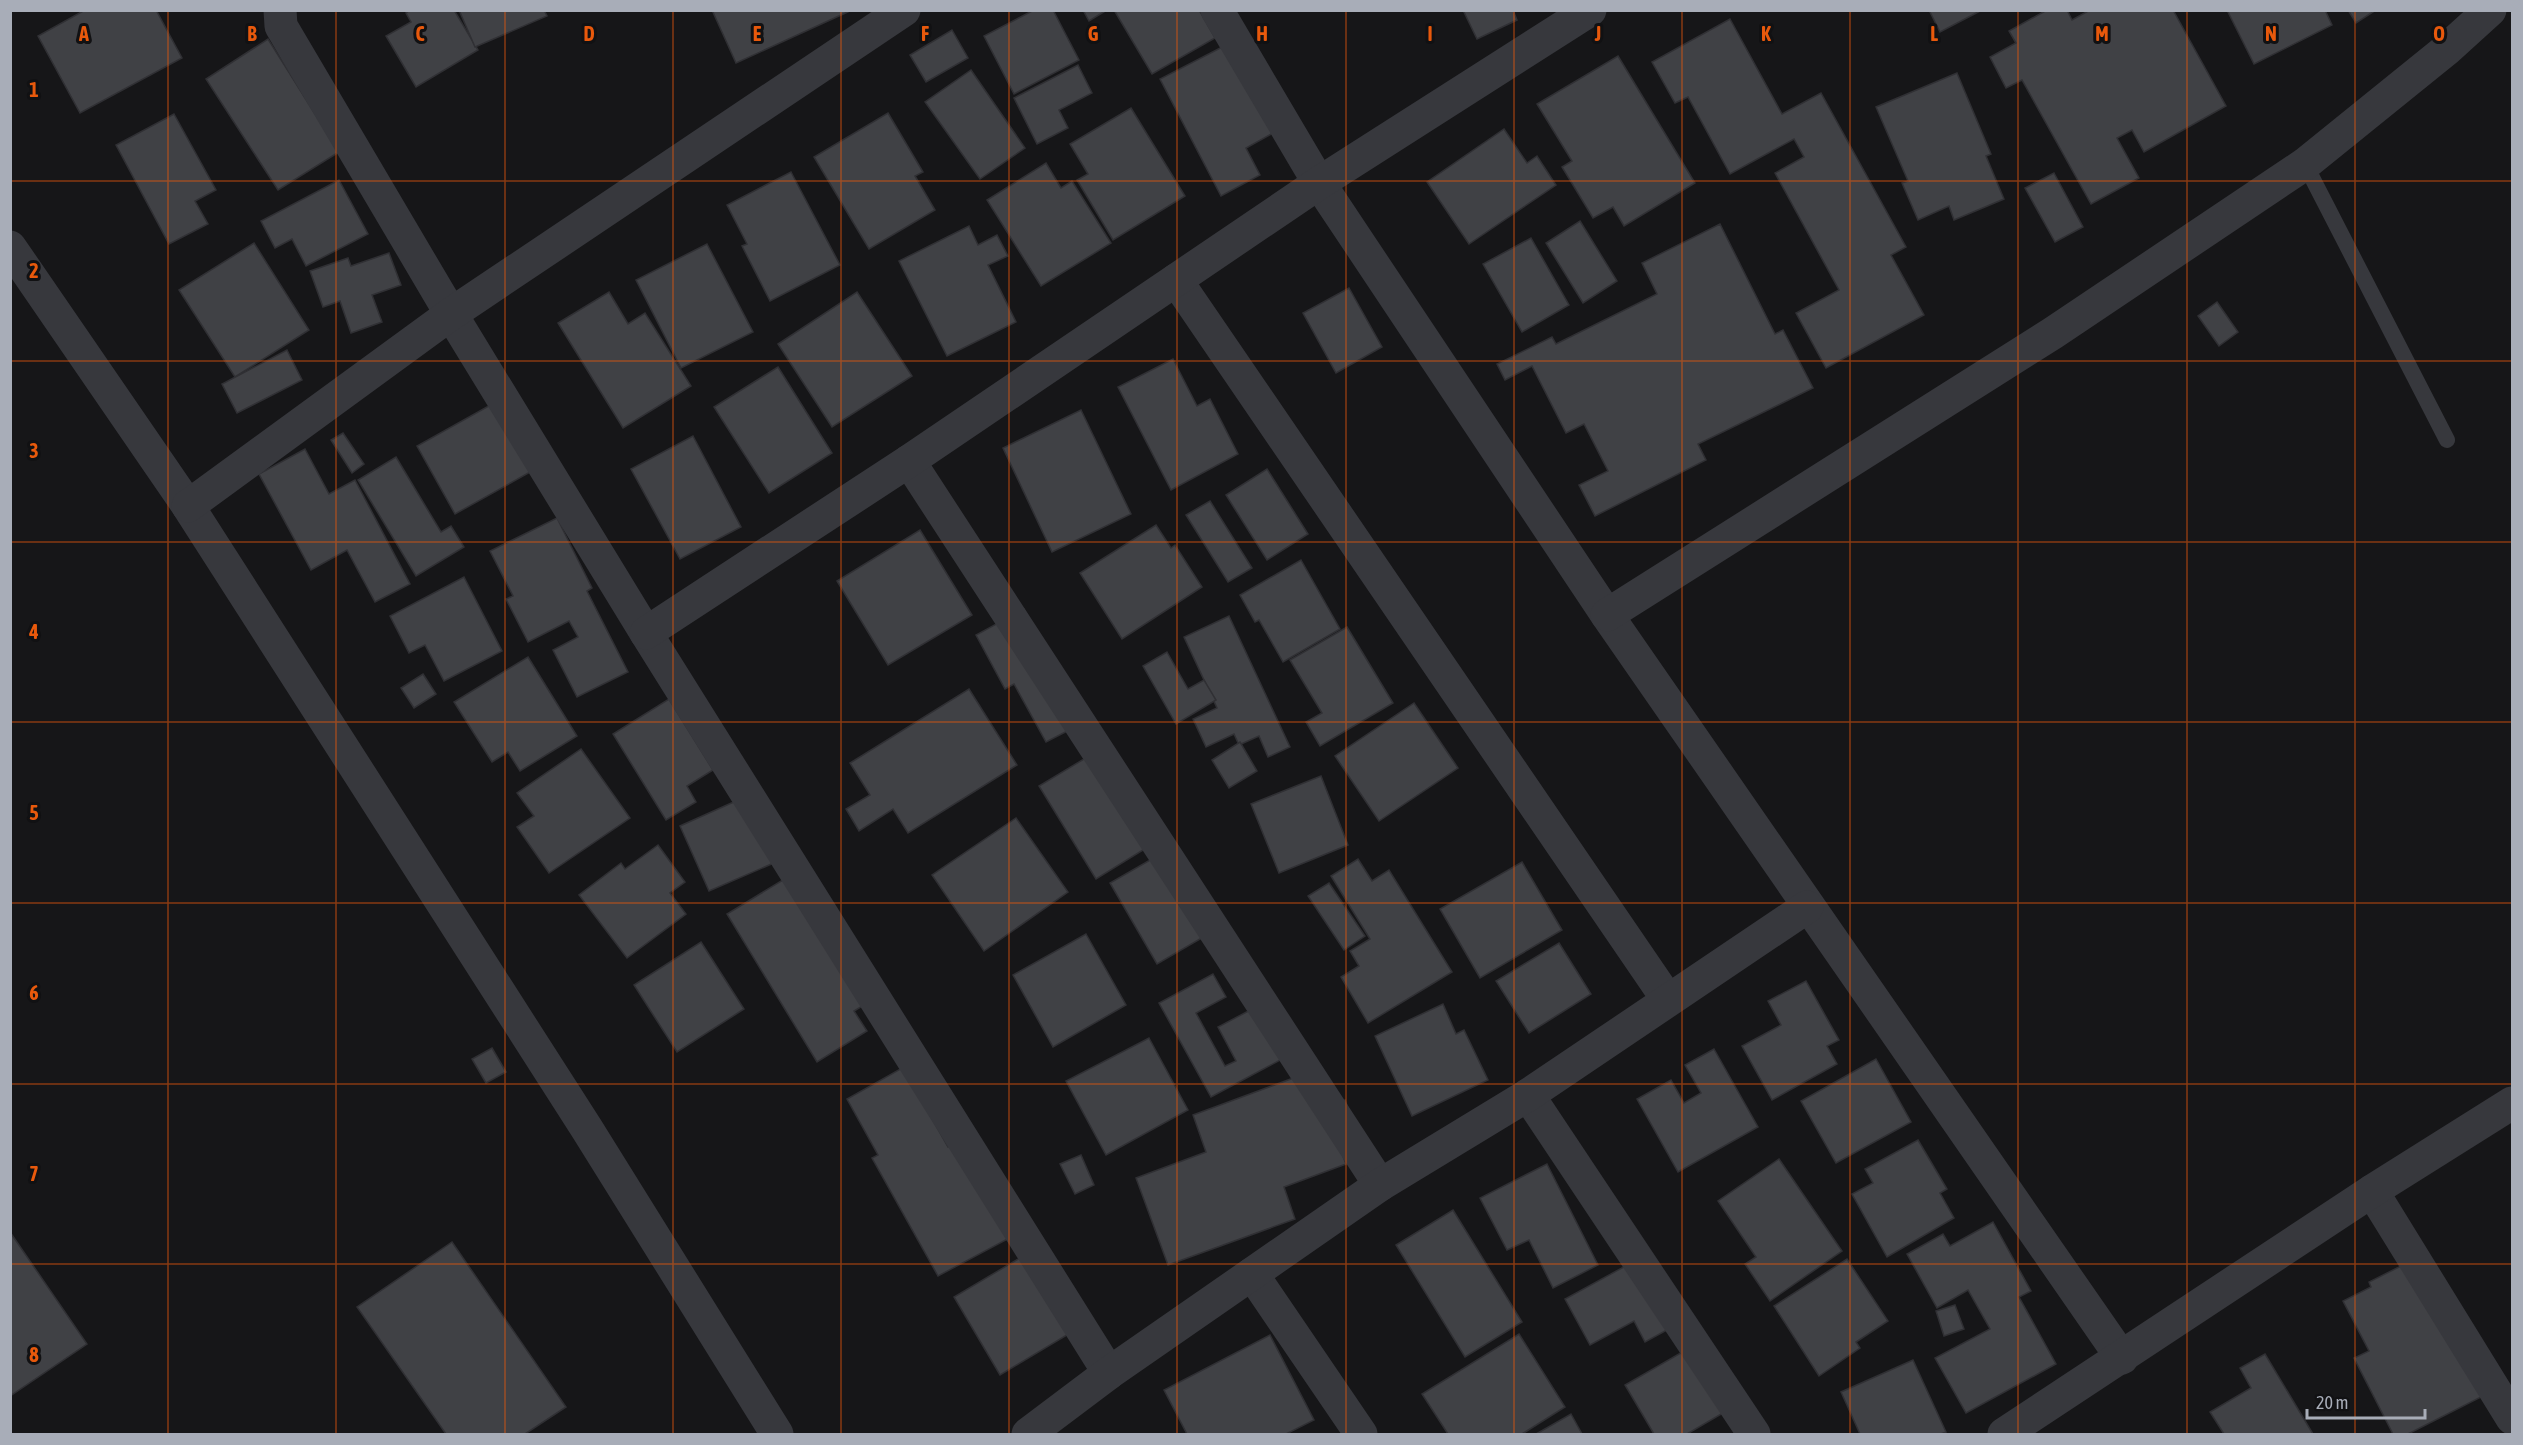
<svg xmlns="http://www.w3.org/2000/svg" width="2523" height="1445" font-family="'Asap Condensed',sans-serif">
	<rect width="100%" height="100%" fill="#161618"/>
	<g fill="#404145" stroke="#303034" stroke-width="1.5">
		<path d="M85 10H156L182 58 80 113 38 36Z"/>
		<path d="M410 10H454L478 50 416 87 386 36 411 22 406 13Z"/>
		<path d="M459 10H544L547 16 475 47Z"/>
		<path d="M712 10H852L736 63Z"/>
		<path d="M1034 10H1053L1079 60 1014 94 984 36Z"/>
		<path d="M1083 10H1107L1089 21Z"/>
		<path d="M1114 10H1199L1215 38 1152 74Z"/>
		<path d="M1463 10H1513L1517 20 1477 39Z"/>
		<path d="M1929 10H1982L1940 32Z"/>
		<path d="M2047 10H2067L2072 20 2090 10H2173L2226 106 2144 152 2132 130 2117 138 2139 178 2091 204 2022 80 2006 88 1990 57 2016 43 2009 31Z"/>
		<path d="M2227 10H2325L2332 25 2254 64Z"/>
		<path d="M2348 10H2376L2356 23Z"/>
		<path d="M1730 19 1782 114 1821 93 1906 247 1891 255 1924 315 1826 368 1796 313 1839 290 1775 173 1804 157 1794 139 1730 174 1688 97 1675 103 1652 62Z"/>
		<path d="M952 30 968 58 926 82 910 55Z"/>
		<path d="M268 39 339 152 278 190 206 79Z"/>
		<path d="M1226 45 1273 133 1246 148 1260 175 1221 196 1160 79Z"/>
		<path d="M1618 56 1695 183 1624 226 1613 207 1593 218 1562 167 1572 161 1537 104Z"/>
		<path d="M1078 65 1092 93 1059 110 1068 128 1037 144 1014 98Z"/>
		<path d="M971 70 1025 148 980 179 925 102Z"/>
		<path d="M1957 73 1991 154 1986 156 2004 199 1954 220 1949 206 1918 220 1902 183 1908 181 1876 107Z"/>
		<path d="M1131 108 1185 196 1113 240 1077 180 1088 174 1070 144Z"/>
		<path d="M888 113 923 172 915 176 935 210 869 249 814 157Z"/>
		<path d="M174 114 216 190 195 201 208 224 169 244 116 145Z"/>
		<path d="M1504 129 1527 163 1537 156 1556 185 1469 244 1427 182Z"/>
		<path d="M1046 163 1061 188 1072 181 1111 243 1041 286 987 200Z"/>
		<path d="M791 172 840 265 770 301 742 246 747 244 727 205Z"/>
		<path d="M2054 173 2083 227 2055 242 2025 188Z"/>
		<path d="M339 180 368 234 306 266 292 239 275 248 261 221Z"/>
		<path d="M1580 221 1617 281 1583 303 1546 243Z"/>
		<path d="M1720 224 1775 334 1783 330 1813 388 1698 444 1706 460 1595 516 1579 485 1608 471 1584 424 1566 433 1532 366 1505 380 1497 364 1552 337 1556 344 1657 294 1642 263Z"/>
		<path d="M969 226 978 245 997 235 1008 256 988 265 1016 322 947 356 899 261Z"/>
		<path d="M1531 238 1569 305 1522 332 1483 264Z"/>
		<path d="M254 243 309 330 235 377 179 290Z"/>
		<path d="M707 244 753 332 681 368 636 280Z"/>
		<path d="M389 253 401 285 372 295 382 322 351 333 340 301 323 307 310 271 348 258 351 266Z"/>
		<path d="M1349 288 1382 347 1336 373 1303 313Z"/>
		<path d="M609 292 628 324 645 313 691 386 623 428 558 323Z"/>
		<path d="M857 292 912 376 832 427 778 344Z"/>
		<path d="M2217 302 2238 332 2219 346 2198 316Z"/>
		<path d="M287 350 302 380 237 413 222 384Z"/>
		<path d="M1173 359 1197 406 1210 399 1238 454 1171 490 1118 387Z"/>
		<path d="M778 367 832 453 769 493 714 407Z"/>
		<path d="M494 403 532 471 455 514 417 446Z"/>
		<path d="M1081 410 1131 514 1052 552 1003 448Z"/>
		<path d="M343 433 364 464 352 473 331 440Z"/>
		<path d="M693 436 741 527 680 559 631 469Z"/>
		<path d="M305 449 329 494 355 480 410 584 375 602 347 550 311 570 259 474Z"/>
		<path d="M396 457 441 532 451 526 464 547 416 576 358 480Z"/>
		<path d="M1267 469 1308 534 1267 560 1226 495Z"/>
		<path d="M1210 501 1252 568 1228 582 1186 515Z"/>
		<path d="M557 518 592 588 587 591 628 672 577 697 553 650 578 637 569 621 528 642 506 599 513 596 490 551Z"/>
		<path d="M1156 525 1171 548 1175 545 1202 587 1122 639 1080 573Z"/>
		<path d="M920 530 972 615 888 665 837 581Z"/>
		<path d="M1301 560 1340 629 1283 662 1259 620 1255 622 1240 595Z"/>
		<path d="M464 577 502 651 444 681 425 645 409 653 390 616Z"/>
		<path d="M1024 609 1085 722 1046 742 1014 684 1005 689 976 635Z"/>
		<path d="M1229 616 1290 747 1268 757 1259 736 1239 745 1234 734 1206 747 1193 719 1217 708 1184 637Z"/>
		<path d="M1347 627 1393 703 1320 746 1306 722 1322 713 1290 660Z"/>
		<path d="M1167 652 1188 689 1204 680 1216 700 1176 724 1143 666Z"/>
		<path d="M528 657 577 736 520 771 508 752 492 762 454 702Z"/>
		<path d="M423 674 436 694 414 708 401 688Z"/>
		<path d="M969 689 1017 765 908 833 893 809 859 831 846 809 870 795 850 763Z"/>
		<path d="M669 699 713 770 687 786 696 802 666 820 613 734Z"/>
		<path d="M1414 703 1458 768 1379 821 1335 756Z"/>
		<path d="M1240 742 1257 771 1229 788 1212 760Z"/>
		<path d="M581 749 630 818 549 873 517 827 534 816 517 793Z"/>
		<path d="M1099 750 1156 842 1096 879 1039 786Z"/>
		<path d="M1321 776 1348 845 1279 873 1251 804Z"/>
		<path d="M747 796 776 862 709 891 680 826Z"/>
		<path d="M1016 818 1068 892 984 951 932 875Z"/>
		<path d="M658 845 685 882 670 893 686 914 627 958 579 895 621 863 625 869Z"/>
		<path d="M1171 848 1219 928 1157 964 1110 883Z"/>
		<path d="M1358 859 1372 881 1389 870 1452 972 1368 1023 1341 977 1359 966 1350 951 1370 939 1331 876Z"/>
		<path d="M1522 862 1562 930 1480 978 1440 909Z"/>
		<path d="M801 869 879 996 854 1011 867 1031 817 1062 727 914Z"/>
		<path d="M1329 883 1365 936 1344 950 1308 896Z"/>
		<path d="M1086 934 1126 1005 1053 1047 1013 975Z"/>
		<path d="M701 942 744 1009 677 1052 634 985Z"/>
		<path d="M1559 943 1591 994 1529 1033 1496 981Z"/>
		<path d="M1213 974 1226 997 1196 1013 1225 1066 1236 1061 1218 1027 1256 1007 1284 1058 1211 1097 1159 1003Z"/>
		<path d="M1806 981 1839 1040 1827 1046 1837 1064 1772 1100 1742 1046 1781 1025 1768 1001Z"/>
		<path d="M1443 1004 1456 1034 1464 1030 1488 1080 1412 1116 1375 1036Z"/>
		<path d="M1149 1038 1188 1110 1106 1155 1066 1081Z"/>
		<path d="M492 1048 506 1072 486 1083 472 1059Z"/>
		<path d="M1714 1049 1758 1127 1678 1172 1637 1099 1671 1080 1684 1103 1701 1093 1685 1065Z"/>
		<path d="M1876 1059 1911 1122 1836 1163 1801 1101Z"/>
		<path d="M911 1063 926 1108 948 1147 964 1139 1017 1234 938 1276 872 1158 878 1155 847 1099Z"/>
		<path d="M1307 1073 1321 1109 1345 1100 1355 1128 1335 1136 1346 1164 1284 1187 1295 1219 1168 1265 1136 1178 1206 1152 1193 1115Z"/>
		<path d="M1918 1140 1947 1189 1940 1193 1954 1218 1887 1257 1852 1194 1873 1183 1865 1169Z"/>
		<path d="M1081 1155 1094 1185 1075 1194 1060 1164Z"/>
		<path d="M1779 1159 1842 1251 1770 1301 1745 1264 1756 1257 1718 1201Z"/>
		<path d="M1547 1164 1598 1265 1553 1288 1529 1240 1507 1250 1480 1198Z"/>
		<path d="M1453 1210 1522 1322 1465 1357 1396 1245Z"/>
		<path d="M1993 1222 2031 1291 2019 1297 2056 1364 1966 1413 1935 1358 1990 1329 1968 1290 1937 1308 1907 1254 1943 1234 1950 1246Z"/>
		<path d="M10 1232 87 1344 10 1396Z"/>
		<path d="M452 1242 566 1407 525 1434H446L357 1307Z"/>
		<path d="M1035 1249 1082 1326 1000 1375 954 1297Z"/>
		<path d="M1847 1259 1888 1321 1856 1342 1860 1348 1819 1376 1774 1306Z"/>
		<path d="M2413 1260 2483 1396 2408 1434H2393L2354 1358 2369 1351 2343 1301 2371 1287 2369 1282Z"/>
		<path d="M1631 1263 1667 1330 1645 1342 1634 1321 1590 1345 1565 1299Z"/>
		<path d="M1955 1305 1964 1329 1944 1336 1936 1311Z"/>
		<path d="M1519 1334 1565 1407 1522 1434H1448L1422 1394Z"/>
		<path d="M1270 1335 1314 1420 1286 1434H1187L1164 1390Z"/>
		<path d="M1698 1343 1735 1406 1687 1434H1654L1625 1385Z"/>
		<path d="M2265 1354 2313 1434H2224L2210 1412 2251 1388 2240 1368Z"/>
		<path d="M1913 1360 1946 1432 1941 1434H1860L1841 1392Z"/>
		<path d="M1571 1414 1582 1434H1536Z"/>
	</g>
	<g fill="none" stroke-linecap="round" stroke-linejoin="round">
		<path stroke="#37383d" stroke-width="16" d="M2305 164 2447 440"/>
		<g stroke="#37383d" stroke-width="33">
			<path d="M280 10 281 26 451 314 646 633 1109 1373"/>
			<path d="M1217 10 1319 183 1607 615 2122 1358"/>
			<path d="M10 247 188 506 587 1129 777 1434"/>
			<path d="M1176 280 1668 1000"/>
			<path d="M909 461 1380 1185"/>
			<path d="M188 506 451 314 904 10"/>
			<path d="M1607 615 2053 333 2305 164 2446 50 2490 10"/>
			<path d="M646 633 909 461 1319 183 1590 10"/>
			<path d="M1528 1095 1754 1434"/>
			<path d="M2372 1191 2512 1418"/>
			<path d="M1252 1274 1361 1434"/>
			<path d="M1028 1434 1109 1373 1380 1185 1528 1095 1807 907"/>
			<path d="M2004 1434 2372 1191 2512 1103"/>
		</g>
	</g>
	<path fill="none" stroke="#e8590c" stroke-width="1.5" stroke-opacity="0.55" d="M168 10V1434M336 10V1434M505 10V1434M673 10V1434M841 10V1434M1009 10V1434M1177 10V1434M1346 10V1434M1514 10V1434M1682 10V1434M1850 10V1434M2018 10V1434M2187 10V1434M2355 10V1434M10 181H2512M10 361H2512M10 542H2512M10 722H2512M10 903H2512M10 1084H2512M10 1264H2512"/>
	<g font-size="20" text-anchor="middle" font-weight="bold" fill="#e8590c" stroke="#111113" stroke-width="6" stroke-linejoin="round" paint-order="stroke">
		<text x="84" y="41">A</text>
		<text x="252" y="41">B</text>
		<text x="420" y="41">C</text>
		<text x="589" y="41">D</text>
		<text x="757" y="41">E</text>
		<text x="925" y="41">F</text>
		<text x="1093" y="41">G</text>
		<text x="1262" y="41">H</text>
		<text x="1430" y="41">I</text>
		<text x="1598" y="41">J</text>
		<text x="1766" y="41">K</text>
		<text x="1934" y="41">L</text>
		<text x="2102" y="41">M</text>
		<text x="2271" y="41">N</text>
		<text x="2439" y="41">O</text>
		<text x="34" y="97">1</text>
		<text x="34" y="278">2</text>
		<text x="34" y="458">3</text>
		<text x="34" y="639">4</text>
		<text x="34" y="820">5</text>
		<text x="34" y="1000">6</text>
		<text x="34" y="1181">7</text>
		<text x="34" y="1362">8</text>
	</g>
	<rect width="2523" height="1445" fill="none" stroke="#a8adb8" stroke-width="24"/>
	<path d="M2307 1409v9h118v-9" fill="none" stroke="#a8adb8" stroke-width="3"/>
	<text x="2316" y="1409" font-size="18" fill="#a8adb8" stroke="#111113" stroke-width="4.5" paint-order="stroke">20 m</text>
</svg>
